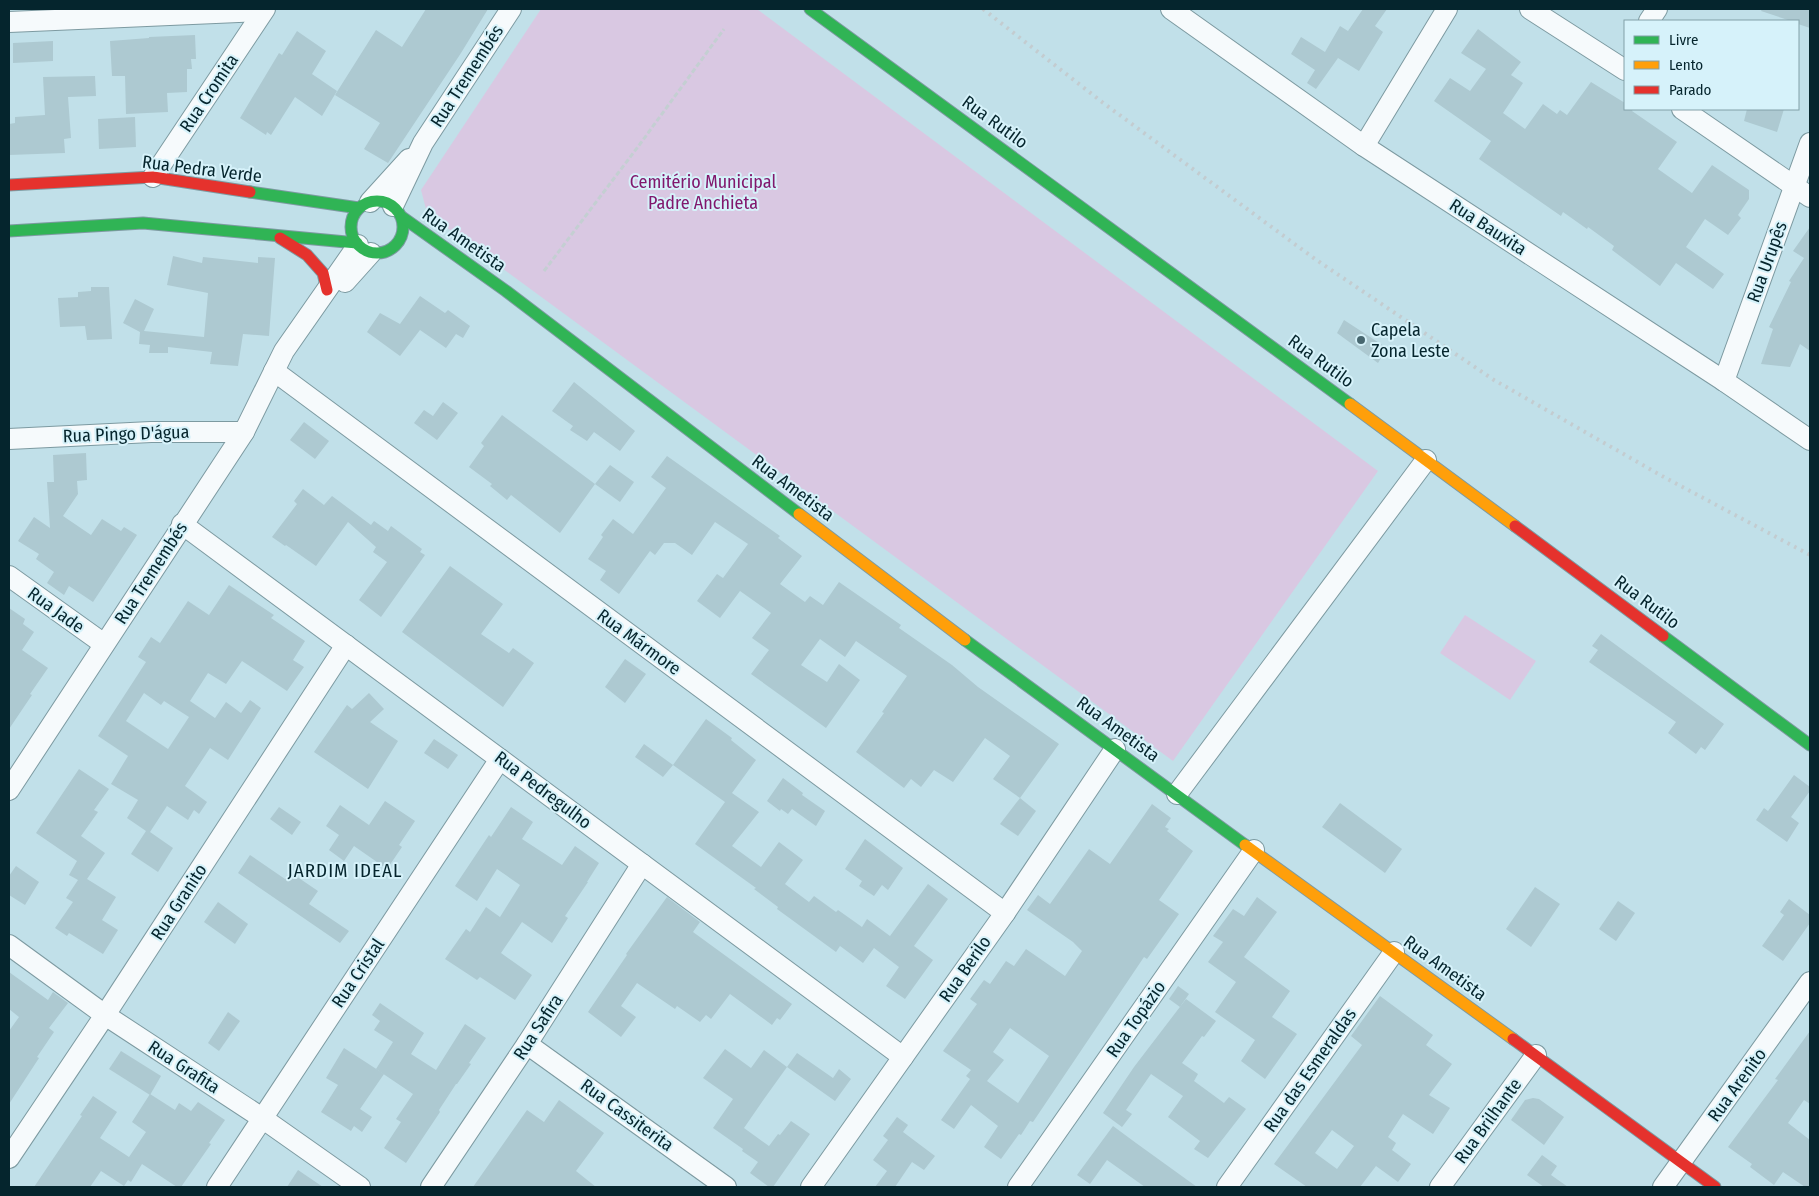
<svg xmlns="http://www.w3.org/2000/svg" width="1819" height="1196" font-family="'Fira Sans Condensed',sans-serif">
	<rect width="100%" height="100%" fill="#c1e0e9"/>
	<g fill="#d9c8e2">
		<path d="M541 9H757L1378 471 1173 761 427 213 421 190Z"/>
		<path d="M1465 615 1536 661 1510 700 1440 653Z"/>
	</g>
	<g fill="#adc9d1" fill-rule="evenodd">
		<path d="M426 9H488L461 53 388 163 364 149 380 123 335 95 376 30 402 47Z"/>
		<path d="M1363 9H1387L1375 26 1383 32 1359 71 1338 58 1316 89 1307 83 1315 70 1291 54 1301 37 1325 52 1340 26 1348 31Z"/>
		<path d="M1762 9H1810V28L1798 24V21H1791L1761 11Z"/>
		<path d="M1478 29 1521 62 1511 75 1523 83 1503 113 1525 129 1543 104 1557 114 1560 110 1567 115 1591 82 1625 103V109H1633L1632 111 1677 142 1658 169 1692 193 1712 165 1749 190V199L1738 215 1741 218 1728 235 1705 219 1686 247 1724 274 1713 289 1676 263 1660 286 1612 250 1614 246 1588 227 1587 229 1563 212 1561 216 1479 159 1491 141 1434 101 1450 78 1470 91 1486 69 1461 53Z"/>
		<path d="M297 31 326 51 312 74 337 91 322 116 295 97 271 135 267 132 266 135 240 118 279 53 282 55Z"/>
		<path d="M195 35 196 59H191L192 69H187V92L167 93 168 112 126 114 125 76H112L110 41 149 38V37Z"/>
		<path d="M53 41V61L13 63V43Z"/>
		<path d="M95 76 96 96 68 97 71 138 64 139 65 153 9 155V124L15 123V117L45 115 43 77Z"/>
		<path d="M1747 109H1784L1777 132 1744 121Z"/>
		<path d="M135 117 136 147 99 149 98 119Z"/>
		<path d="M1810 227V351L1800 344 1790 367 1761 364 1773 329 1769 327 1791 282 1789 281 1804 258 1793 251Z"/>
		<path d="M173 256 202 263 203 257 258 263V257L275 258 269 336 243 334 238 366 210 364 212 352 168 347V353H149L150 345 139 344 140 332 123 323 135 299 154 309 144 331 204 337 208 293 167 285Z"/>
		<path d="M91 287H109L112 339 87 340 85 326 60 327 58 298 78 297V292L91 291Z"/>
		<path d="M420 296 445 313 448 310 470 326 463 338 456 334 446 348 420 330 400 356 367 332 380 313 400 324Z"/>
		<path d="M1344 320 1387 348 1378 363 1337 333Z"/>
		<path d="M574 382 635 431 620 451 594 432 587 441 570 430 573 426 552 411Z"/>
		<path d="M443 402 458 413 437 440 414 423 424 410 433 416Z"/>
		<path d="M502 415 595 484 560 533 511 495 507 500 490 486 492 484 469 467 484 446 481 443Z"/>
		<path d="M304 422 329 441 315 459 290 440Z"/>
		<path d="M86 453 87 480 77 481 78 494 63 516 91 535 102 519 121 531 124 527 137 535 93 602 69 586 64 595 47 583 54 572 36 559 39 554 18 541 34 517 50 528 47 482H54L53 455Z"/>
		<path d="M667 456 780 536 778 538 802 556 780 584 805 602 810 596 823 605 839 582 901 625 899 628 952 665 978 687 1059 744 1020 798 993 779 1010 756 985 738 953 782 934 770 921 787 911 779 904 788 856 752 884 713 882 712 907 676 856 641 845 657 820 639 801 665 827 682 839 664 860 680 826 728 751 674 769 650 752 638 771 613 740 591 720 618 697 601 717 574 723 578 748 544 715 522 692 555 675 543H664L655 555 650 551 619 594 600 580 606 571 588 559 603 537 601 535 613 519 633 534 666 488 651 477Z"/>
		<path d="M610 465 634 482 620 502 595 484Z"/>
		<path d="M303 489 324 505 332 496 371 525 374 521 388 531 391 526 422 549 420 552 425 555 381 617 359 600 387 562 373 552 376 547 348 522 316 566 286 545 285 546 272 537 297 504 294 501Z"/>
		<path d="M450 566 503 604 481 634 509 653 513 648 534 663 503 707 402 632Z"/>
		<path d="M229 585 274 615 271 618 305 641 293 660 304 667 287 691 242 661 226 684 208 673 190 701 215 718 226 702 241 713 250 700 261 708 228 760 210 748 185 786 207 802 199 814 194 810 188 820 167 806 150 832 173 848 158 872 131 854 146 831 127 818 138 800 111 784 128 756 98 736 146 662 138 657 151 637 160 643 188 601 209 615ZM144 693 161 705 164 701 189 717 168 749 126 721Z"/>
		<path d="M9 608 25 619 23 624 34 632 22 650 48 668 30 694 32 695 9 729Z"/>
		<path d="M1601 634 1724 724 1705 750 1701 747 1696 754 1668 733 1676 722 1589 662 1598 650 1592 646Z"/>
		<path d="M625 659 646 674 625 703 605 687Z"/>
		<path d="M369 693 384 709 370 722 398 741 368 789 314 752 347 705 352 709Z"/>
		<path d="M706 719 732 738 731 740 756 760 732 793 759 812 732 846 761 867 779 842 803 860 785 884 809 902 814 896 836 912 838 910 862 927 867 919 890 936 928 884 948 899 914 946 933 960 905 999 886 986 899 967 874 948 863 963 840 946 836 952 777 909 778 907 754 889 756 888 695 844 725 802 673 765 663 777 635 757 644 744 673 765Z"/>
		<path d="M434 739 458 755 448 769 424 753Z"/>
		<path d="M79 769 109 789 94 810 98 812 81 836 105 853 87 879 116 897 102 920 118 930 103 954 69 933 67 936 55 928 73 902 66 898 78 880 69 875 77 861 36 833Z"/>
		<path d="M1794 775 1810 787V791L1791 817 1799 823 1787 842 1756 820 1764 808 1768 811Z"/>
		<path d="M783 778 803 793 802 795 825 811 816 826 792 809 788 814 781 809 780 811 767 801Z"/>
		<path d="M1020 798 1036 811 1018 836 1000 824Z"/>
		<path d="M385 801 415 821 399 845 402 847 387 869 354 846 344 861 329 850 339 835 326 826 340 805 369 825Z"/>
		<path d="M1340 803 1402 849 1385 873 1322 827Z"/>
		<path d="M1152 804 1171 818 1165 827 1169 829 1167 831 1193 851 1159 900 1179 914 1147 959 1144 957 1033 1122 1030 1121 1021 1135 1019 1134 1001 1159 984 1147 998 1126 971 1105 954 1129 941 1120 970 1079 966 1076 971 1070 943 1051 977 1004 970 999 984 980 990 984 1006 961 1014 966 1026 949 1065 976 1082 951 1073 942 1027 910 1038 895 1050 904 1089 849 1110 864ZM1010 1028 1049 1056 1018 1103 987 1081 1004 1060 993 1052Z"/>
		<path d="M279 807 301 822 292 835 270 819Z"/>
		<path d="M511 807 533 822 522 839 562 865 575 846 599 863 587 882H588L565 916 568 918 552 943 522 922 501 953 532 975 515 1000 480 977 477 980 445 959 466 929 470 932 486 907 500 917 520 885 497 869 477 901 455 886 489 835 491 837Z"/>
		<path d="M865 839 903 868 888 890 882 885 874 896 859 886 862 881 845 869Z"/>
		<path d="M250 855 285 879 290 872 318 891 309 904 349 931 340 943 238 873Z"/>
		<path d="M16 866 39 882 25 905 9 895V876Z"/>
		<path d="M1535 887 1560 904 1531 947 1506 929Z"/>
		<path d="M667 897 700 922 693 932 792 1004 780 1020 777 1018 772 1025 730 994 711 1019 706 1015 700 1022 677 1006 675 1009 637 983 621 1006 636 1017 621 1037 588 1012 627 955 626 954Z"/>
		<path d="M1257 897 1277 912 1244 957 1290 991 1272 1017 1297 1034 1265 1079 1241 1061 1255 1040 1215 1012 1236 982 1208 962 1223 942 1213 936 1233 909 1244 916Z"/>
		<path d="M1789 899 1810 915V923L1783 961 1762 946 1784 915 1780 912Z"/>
		<path d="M1618 901 1635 913 1616 941 1599 929Z"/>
		<path d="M218 902 248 924 235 944 204 922Z"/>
		<path d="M9 972 48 1000 53 992 68 1003 49 1028 54 1032 37 1057 39 1058 9 1104V1031L19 1017 9 1009Z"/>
		<path d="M1178 986 1189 994 1180 1007 1169 999Z"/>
		<path d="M1380 996 1433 1035 1426 1045 1452 1064 1429 1095 1450 1108 1433 1134 1403 1114 1388 1137 1396 1143 1392 1150 1411 1164 1398 1182 1376 1166 1360 1187H1307L1274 1164 1362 1045 1351 1036ZM1332 1130 1354 1146 1337 1169 1315 1153Z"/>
		<path d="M1186 999 1216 1021 1204 1037 1202 1036 1182 1063 1198 1074 1194 1081 1224 1103 1229 1097 1246 1109 1208 1158 1194 1149 1200 1141 1168 1117 1183 1096 1151 1074 1126 1110 1132 1114 1122 1127 1103 1113 1134 1067Z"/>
		<path d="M380 1003 424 1033 411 1054 436 1070 465 1024 486 1038 469 1063 471 1064 457 1084H456L439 1110 440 1112 406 1163 384 1148 401 1122 396 1119 413 1094 376 1069 393 1042 374 1030 380 1021 372 1015Z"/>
		<path d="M228 1012 240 1021 219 1051 208 1043Z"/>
		<path d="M1810 1031V1104L1804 1100 1788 1123 1810 1140V1187H1805L1783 1172 1774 1185 1750 1167 1752 1164 1728 1147 1778 1080 1775 1079Z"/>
		<path d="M344 1048 384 1074 360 1109 372 1117 362 1132 354 1126 351 1131 321 1112 338 1085 326 1078Z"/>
		<path d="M725 1049 751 1068 764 1050 787 1067 797 1053 833 1078 839 1069 851 1079 835 1101 787 1067 764 1099 744 1128 769 1146 778 1134 780 1135 791 1121 810 1134 773 1187H769L750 1173 758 1162 742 1151 743 1149 713 1128 733 1099 703 1078Z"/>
		<path d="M121 1051 161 1076 150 1095 109 1069Z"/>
		<path d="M150 1094 175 1110 179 1103 191 1111 198 1102 225 1120 209 1143 211 1144 181 1187H177L142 1164 131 1182 128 1180 124 1186 101 1171 90 1187H34L82 1116 80 1115 93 1096 117 1112 100 1138 129 1157 146 1132 132 1122Z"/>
		<path d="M1533 1098 1539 1099 1564 1117 1544 1145 1511 1120 1525 1100Z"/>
		<path d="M559 1100 604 1133 576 1171 596 1187H473L527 1110 544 1122Z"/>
		<path d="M897 1117 908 1125 903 1132 935 1156 924 1170 912 1162 895 1187H875L887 1171 873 1160 888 1140 883 1136Z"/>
		<path d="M1113 1126 1136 1143 1197 1187H1145L1107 1160 1090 1184 1077 1175Z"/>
		<path d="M1542 1155 1557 1166 1551 1175 1568 1187H1544L1527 1175Z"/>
		<path d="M298 1170 323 1187H287Z"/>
	</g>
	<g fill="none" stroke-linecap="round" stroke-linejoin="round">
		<g stroke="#7d9aa1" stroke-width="22">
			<g id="street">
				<path d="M1171 9 1364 146 1724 381 1810 440"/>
				<path d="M1530 9 1625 70"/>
				<path d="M1649 21 1657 9"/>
				<path d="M9 22 263 11"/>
				<path d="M1682 109 1810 197"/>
				<path d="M1364 146 1447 9"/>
				<path d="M153 177 265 9"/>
				<path d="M370 202 409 159"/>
				<path d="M393 206 423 143 511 9"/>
				<path d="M345 282 371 253"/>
				<path d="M274 371 1005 913"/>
				<path d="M1724 381 1810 143"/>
				<path d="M9 439 151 432H244"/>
				<path d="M182 524 903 1057"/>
				<path d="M9 576 104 644"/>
				<path d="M9 790 244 432 284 351 358 245"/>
				<path d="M1177 794 1426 460"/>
				<path d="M9 945 105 1015 262 1118 360 1187"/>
				<path d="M527 1044 726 1187"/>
				<path d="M9 1158 105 1015 346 645"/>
				<path d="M217 1187 500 759"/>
				<path d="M431 1187 527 1044 642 864"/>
				<path d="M811 1187 1005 913 1115 749"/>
				<path d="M1018 1187 1254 850"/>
				<path d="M1227 1187 1394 952"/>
				<path d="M1440 1187 1536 1055"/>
				<path d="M1663 1187 1810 982"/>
			</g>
		</g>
		<g stroke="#7d9aa1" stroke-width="13">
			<g id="fast">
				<path d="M810 9 1350 404"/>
				<path d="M250 192 359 208"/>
				<circle cx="377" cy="227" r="26"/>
				<path d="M402 217 506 291 799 514"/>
				<path d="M9 231 143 223 357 243"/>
				<path d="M1663 636 1810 745"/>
				<path d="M965 640 1245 845"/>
			</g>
		</g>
		<g stroke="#7d9aa1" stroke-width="13">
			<g id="slow">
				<path d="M1350 404 1515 526"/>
				<path d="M799 514 965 640"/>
				<path d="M1245 845 1513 1039"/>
			</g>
		</g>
		<g stroke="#7d9aa1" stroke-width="13">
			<g id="jam">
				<path d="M9 185 153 177 250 192"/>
				<path d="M280 238 307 255 323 273 327 290"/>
				<path d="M1515 526 1663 636"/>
				<path d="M1513 1039 1715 1187"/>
			</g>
		</g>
		<path stroke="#c4cfd2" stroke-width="3" stroke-dasharray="5 2.5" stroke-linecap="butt" d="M544 271 640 144 724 29"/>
		<use href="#street" stroke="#f6fafc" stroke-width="20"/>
		<use href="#fast" stroke="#30b455" stroke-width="11"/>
		<use href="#slow" stroke="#ff9f0a" stroke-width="11"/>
		<use href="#jam" stroke="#e5322d" stroke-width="11"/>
		<path stroke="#c3ccd0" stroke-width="4" stroke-dasharray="2.5 5" stroke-linecap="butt" d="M983 9 1102 102 1315 259 1494 380 1662 476 1810 555"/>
	</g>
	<circle fill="#47666f" stroke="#d6f2fa" stroke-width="2" cx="1361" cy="340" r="5"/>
	<g text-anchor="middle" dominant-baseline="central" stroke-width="4" stroke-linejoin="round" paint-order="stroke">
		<g font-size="18" fill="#05252d" stroke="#d6f2fa">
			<text transform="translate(467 76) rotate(-57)">Rua Tremembés</text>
			<text transform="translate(209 93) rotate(-56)">Rua Cromita</text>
			<text transform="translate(995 122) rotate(36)">Rua Rutilo</text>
			<text transform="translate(202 169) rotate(7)">Rua Pedra Verde</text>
			<text transform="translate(1488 227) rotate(33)">Rua Bauxita</text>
			<text transform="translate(464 240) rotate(35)">Rua Ametista</text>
			<text transform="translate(1767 262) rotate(-70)">Rua Urupês</text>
			<text transform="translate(1321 361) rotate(36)">Rua Rutilo</text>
			<text transform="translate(126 434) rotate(-2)">Rua Pingo D'água</text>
			<text transform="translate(793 488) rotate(37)">Rua Ametista</text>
			<text transform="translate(151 573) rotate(-57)">Rua Tremembés</text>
			<text transform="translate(1647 602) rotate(37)">Rua Rutilo</text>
			<text transform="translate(56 610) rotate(36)">Rua Jade</text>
			<text transform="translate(639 642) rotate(36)">Rua Mármore</text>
			<text transform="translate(1118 729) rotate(36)">Rua Ametista</text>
			<text transform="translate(543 790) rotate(37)">Rua Pedregulho</text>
			<text transform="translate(179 902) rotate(-57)">Rua Granito</text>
			<text transform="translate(1445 968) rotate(36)">Rua Ametista</text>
			<text transform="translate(965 969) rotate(-55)">Rua Berilo</text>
			<text transform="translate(358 973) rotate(-56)">Rua Cristal</text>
			<text transform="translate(1136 1019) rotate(-55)">Rua Topázio</text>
			<text transform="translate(538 1027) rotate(-57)">Rua Safira</text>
			<text transform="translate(184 1067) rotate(33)">Rua Grafita</text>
			<text transform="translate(1310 1070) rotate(-55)">Rua das Esmeraldas</text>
			<text transform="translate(1737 1085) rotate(-54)">Rua Arenito</text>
			<text transform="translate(627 1115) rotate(36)">Rua Cassiterita</text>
			<text transform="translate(1488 1121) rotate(-54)">Rua Brilhante</text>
		</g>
		<g font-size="18" fill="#81186d" stroke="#d6f2fa">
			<text x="703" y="182">Cemitério Municipal<tspan x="703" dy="21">Padre Anchieta</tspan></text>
		</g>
		<g font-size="18" fill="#05252d" stroke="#d6f2fa" text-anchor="start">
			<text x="1371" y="330">Capela<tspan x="1371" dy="21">Zona Leste</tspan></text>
		</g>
		<g font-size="19" letter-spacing="1" fill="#05252d" stroke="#d6f2fa">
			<text x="345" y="870">JARDIM IDEAL</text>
		</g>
	</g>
	<rect width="1819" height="1196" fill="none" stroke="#05252d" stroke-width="20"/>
	<rect x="1624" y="20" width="175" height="90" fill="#d6f2fa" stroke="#82a0a8"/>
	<rect x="1634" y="36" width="25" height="8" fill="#30b455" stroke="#82a0a8"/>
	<text x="1669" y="45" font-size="15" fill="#05252d">Livre</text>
	<rect x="1634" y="61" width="25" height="8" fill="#ff9f0a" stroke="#82a0a8"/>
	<text x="1669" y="70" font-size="15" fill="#05252d">Lento</text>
	<rect x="1634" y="86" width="25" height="8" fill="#e5322d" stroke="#82a0a8"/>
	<text x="1669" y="95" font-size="15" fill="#05252d">Parado</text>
</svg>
